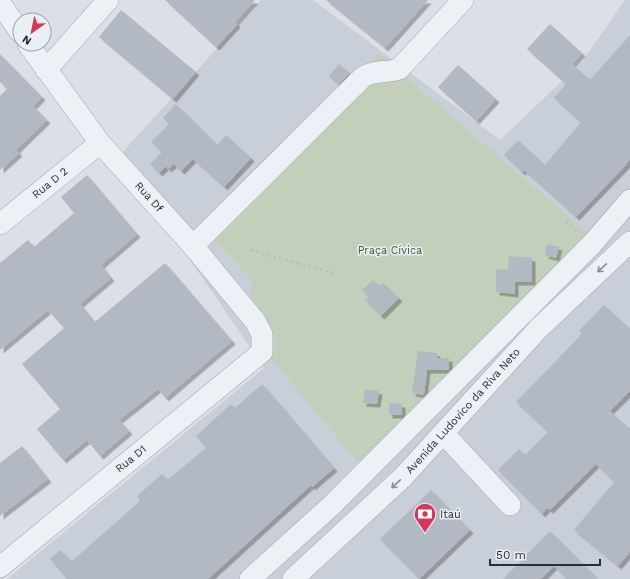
<svg xmlns="http://www.w3.org/2000/svg" width="630" height="579" font-family="'Work Sans',sans-serif">
	<defs>
		<filter id="shadow"><feDropShadow dx="3.5" dy="3.5" stdDeviation="0" flood-color="#0004"/></filter>
	</defs>
	<rect width="100%" height="100%" fill="#dbe0e6"/>
	<path fill="#c9cfd8" d="M261 0H313L500 140 582 62 625 0H630V579H7L264 368 119 156Z"/>
	<path fill="#c2d0bb" d="M379 54 598 242 366 472 270 357 273 336 271 328 252 300C250 293 253 288 252 281L208 231Z"/>
	<g fill="#b2b9c3" filter="url(#shadow)">
		<path d="M165 0H255L235 22 237 24 216 47Z"/>
		<path d="M326 0H428L385 48Z"/>
		<path d="M121 10 196 72 173 99 99 37Z"/>
		<path d="M550 24 582 53 572 64 590 80 630 35V159L625 166 576 217 524 170 522 172 504 155 518 140 545 165 581 122 554 98 566 84 527 49Z"/>
		<path d="M0 54 42 97 33 106 47 120 16 150 19 153 0 170V96L7 89 0 82Z"/>
		<path d="M339 64 350 73 339 84 329 76Z"/>
		<path d="M458 65 496 99 476 121 438 87Z"/>
		<path d="M176 104 217 145 226 135 251 158 224 187 193 159 181 171 174 164 168 169 166 166 159 173 150 164 162 152 151 142 169 124 163 118Z"/>
		<path d="M87 175 137 234 101 265 111 278 80 304 95 322 165 263 232 341 165 398 158 389 119 420 129 431 100 456 87 440 63 460 37 429 60 409 22 364 64 328 48 310 0 350V263L28 240 34 247 74 213 61 197Z"/>
		<path d="M547 244 559 247 556 258 545 255Z"/>
		<path d="M509 256 532 258V282H515V294L496 292V270L508 269Z"/>
		<path d="M373 280 379 286 383 283 399 298 381 316 365 300 369 296 362 290Z"/>
		<path d="M604 305 630 329V391L610 411 630 429V552L618 566 574 530 614 482 596 464 550 510 547 508 542 514 498 470 519 449 525 455 548 432 516 402 582 334 579 331Z"/>
		<path d="M418 351 437 353V358H449V370H427L424 395 412 393Z"/>
		<path d="M262 384 334 468 312 487 311 485 208 579H67L50 559 61 550 71 562 140 501 137 496 162 474 167 480 206 448 196 436 231 404 235 408Z"/>
		<path d="M365 389 379 391 377 404 363 403Z"/>
		<path d="M389 403 402 404V415H389Z"/>
		<path d="M22 446 48 479 0 516V463Z"/>
		<path d="M431 490 470 530 419 579 380 539Z"/>
		<path d="M550 531 598 579H567L554 566 541 579H503Z"/>
	</g>
	<g fill="none" stroke-linecap="round" stroke-linejoin="round">
		<g stroke="#a0a7b0" stroke-width="22">
			<g id="minor">
				<path d="M0 3 20 32"/>
				<path d="M46 70 108 0"/>
				<path d="M0 224 100 143"/>
				<path d="M193 246 363 77C374 70 387 73 399 69L463 0"/>
				<path d="M443 433 510 505"/>
				<path d="M0 567 262 352V334L255 321 193 246 100 143 28 44"/>
				<path d="M250 579 331 506 592 244 630 200"/>
				<path d="M293 579 403 477 539 328 630 242"/>
			</g>
		</g>
		<g stroke="#b9bec4" stroke-width="2.5" stroke-dasharray="3 3" stroke-linecap="butt">
			<path d="M566 221 579 233"/>
			<path d="M250 250 334 273"/>
		</g>
		<use href="#minor" stroke="#edf0f4" stroke-width="21"/>
	</g>
	<defs><path id="oneway-shaft" d="M-6 0H5M1.5-3L5.5 0L1.5 3" fill="none" stroke-width="1.6" stroke-linecap="round" stroke-linejoin="round"/></defs>
	<g stroke="#889098">
		<use href="#oneway-shaft" transform="translate(602 268) rotate(137)"/>
		<use href="#oneway-shaft" transform="translate(396 484) rotate(137)"/>
	</g>
	<defs>
		<g id="bank-pin" transform="scale(1.15)"><path d="M0 17L-7.5 6A9.5 9.5 0 1 1 7.5 6Z" fill="#d3375a" stroke="#eaeff4"/><path d="M-6-4H6V4H-6ZM0-2.3a2.3 2.3 0 1 0 0 4.6a2.3 2.3 0 1 0 0-4.6Z" fill="#fff"/></g>
	</defs>
	<g fill-rule="evenodd">
		<use href="#bank-pin" x="425" y="514"/>
	</g>
	<g text-anchor="middle" dominant-baseline="central" stroke-width="3" stroke-linejoin="round" paint-order="stroke">
		<g font-size="11" fill="#242f3c" stroke="#eaeff4">
			<text transform="translate(50 183) rotate(-39)">Rua D 2</text>
			<text transform="translate(149 197) rotate(48)">Rua Df</text>
			<text transform="translate(463 411) rotate(-48)">Avenida Ludovico da Riva Neto</text>
			<text transform="translate(131 459) rotate(-39)">Rua D1</text>
		</g>
		<g font-size="11" fill="#3b5931" stroke="#eaeff4">
			<text x="390" y="250">Praça Cívica</text>
		</g>
		<g font-size="11" fill="#242f3c" stroke="#eaeff4" text-anchor="start">
			<text x="440" y="514">Itaú</text>
		</g>
	</g>
	<g transform="translate(32 32) rotate(213)"><circle r="19" fill="#eaeff4" stroke="#9ba2aa"/>
	<path d="M0-3L7 15L0 10L-7 15Z" fill="#d3375a"/>
	<text y="-6" font-size="11" font-weight="bold" text-anchor="middle" fill="#242f3c">N</text>
	</g>
	<path d="M490 559v6h110v-6" fill="none" stroke="#242f3c" stroke-width="2"/>
	<text x="496" y="559" font-size="12" fill="#242f3c" stroke="#eaeff4" stroke-width="3" paint-order="stroke">50 m</text>
</svg>
